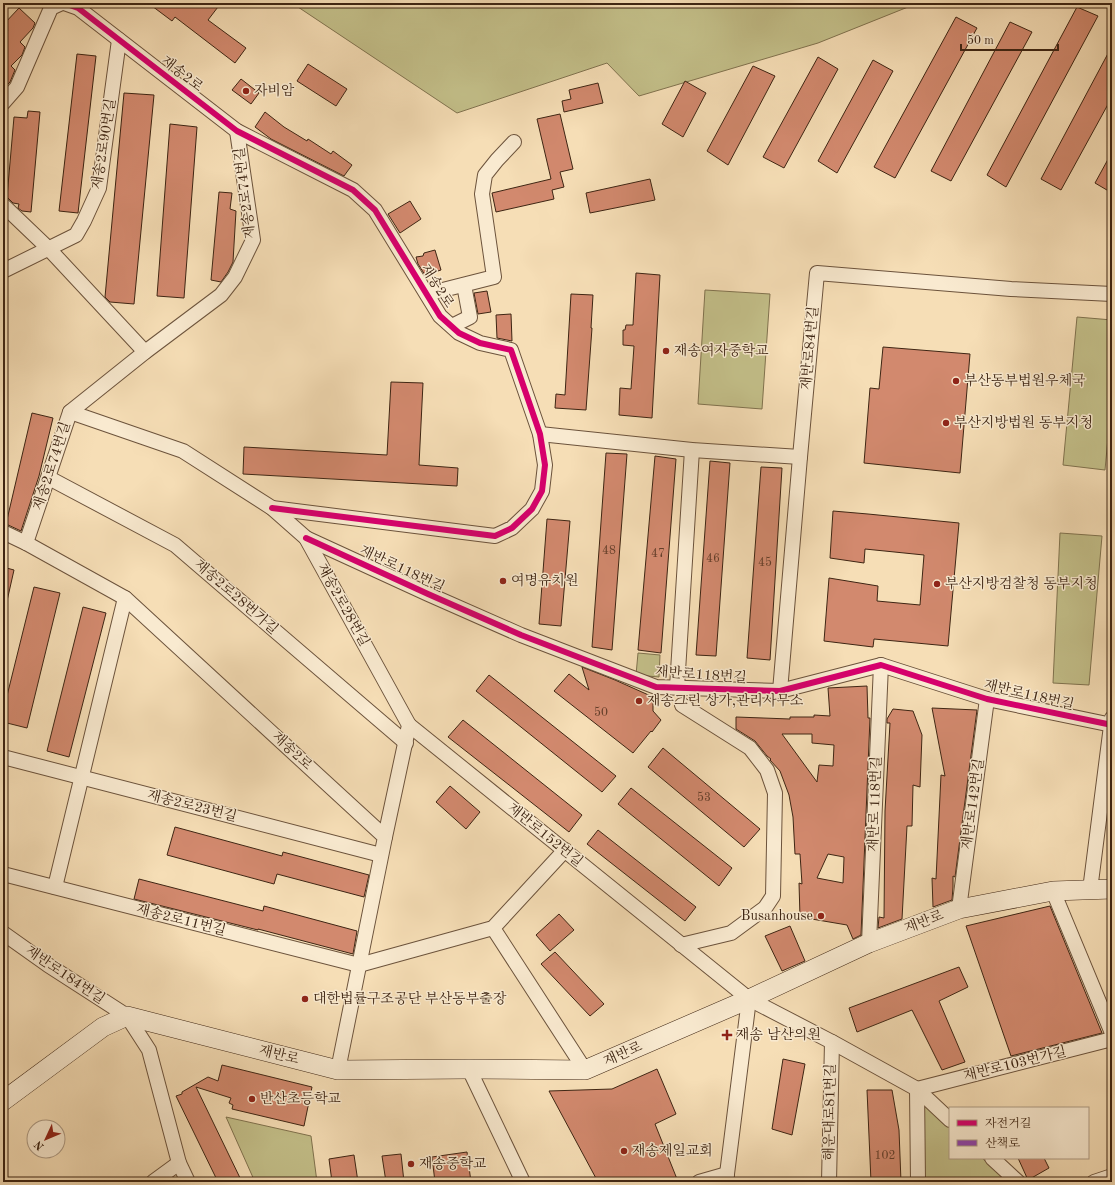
<svg xmlns="http://www.w3.org/2000/svg" width="1115" height="1185" font-family="'Old Standard TT','Noto Serif KR',serif">
	<rect width="100%" height="100%" fill="#f6deb6"/>
	<filter id="stains"><feTurbulence type="fractalNoise" baseFrequency=".005" numOctaves="4"/><feColorMatrix values="0 0 0 0 .2 0 0 0 0 .09 0 0 0 0 .02 0 0 0 .5 -.17"/></filter>
	<radialGradient id="worn" r=".72"><stop offset=".6" stop-color="#630" stop-opacity="0"/><stop offset="1" stop-color="#630" stop-opacity=".3"/></radialGradient>
	<g fill="#c3bf89" stroke="#80724e">
		<path d="M292 3H918L818 43 639 96 607 63 457 113Z"/>
		<path d="M705 290 770 294 762 409 698 404Z"/>
		<path d="M1077 317 1112 320V394L1105 470 1063 465Z"/>
		<path d="M1060 533 1102 536 1089 685 1053 683Z"/>
		<path d="M638 653 660 655 659 677 636 675Z"/>
		<path d="M923 1103 950 1128V1158H982L1008 1182H924Z"/>
		<path d="M226 1117 311 1136 317 1182H255Z"/>
	</g>
	<g fill="#d2896e" stroke="#3e2513" fill-rule="evenodd">
		<path d="M148 3H221L208 20 246 48 235 63 175 17 172 21Z"/>
		<path d="M1077 7 1098 16 1006 187 987 175Z"/>
		<path d="M19 8 35 23 33 28 20 42 25 47 22 55 11 66 15 70 10 82 3 89V36L8 30 3 25Z"/>
		<path d="M956 17 977 28 895 178 874 167Z"/>
		<path d="M1010 22 1032 32 951 181 931 171Z"/>
		<path d="M1112 46V97L1061 190 1041 179Z"/>
		<path d="M77 54 96 56 78 213 59 211Z"/>
		<path d="M818 57 838 69 784 168 763 157Z"/>
		<path d="M873 60 893 71 837 173 818 161Z"/>
		<path d="M308 64 347 89 336 106 297 81Z"/>
		<path d="M753 66 775 76 728 165 707 151Z"/>
		<path d="M241 79 259 93 251 104 232 90Z"/>
		<path d="M685 81 706 93 683 137 662 124Z"/>
		<path d="M598 83 603 103 564 112 562 101 571 99 569 90Z"/>
		<path d="M124 93 154 95 134 304 110 302 105 297Z"/>
		<path d="M28 111 40 112 31 212 22 211 18 208 19 204 13 203 7 197 14 117 27 118Z"/>
		<path d="M265 112 284 127 307 141 308 139 331 154 333 151 352 165 344 176 271 139 255 127Z"/>
		<path d="M560 114 573 169 560 172 564 187 552 190 554 199 496 212 492 193 551 179 537 119Z"/>
		<path d="M170 124 197 127 184 298 157 296Z"/>
		<path d="M1112 152V193L1095 183Z"/>
		<path d="M650 179 655 200 590 213 586 193Z"/>
		<path d="M219 192 232 193 230 209 236 211 233 262 228 272 221 282 211 280Z"/>
		<path d="M410 201 421 219 400 233 388 214Z"/>
		<path d="M435 250 441 270 425 275 418 264 416 257 423 256 424 253Z"/>
		<path d="M636 273 660 275 652 418 619 415 620 388 631 389 634 346 623 345V330H625L626 325H633Z"/>
		<path d="M487 291 491 312 478 314 474 293Z"/>
		<path d="M571 294 593 295 591 328H592L586 410 555 408 556 394 565 395Z"/>
		<path d="M511 314 512 341 497 338 496 315Z"/>
		<path d="M883 347 970 354 960 473 864 463 870 388 879 389Z"/>
		<path d="M391 382 423 383 419 465 458 468 457 486 243 474 244 447 387 455Z"/>
		<path d="M32 413 53 418 39 476 21 531 6 524Z"/>
		<path d="M606 453 627 454 612 650 592 647Z"/>
		<path d="M655 456 676 459 661 653 638 650Z"/>
		<path d="M710 461 730 463 716 656 696 655Z"/>
		<path d="M761 467 782 468 770 660 747 658Z"/>
		<path d="M833 511 868 514 959 523 948 646 874 639 873 647 824 641 829 578 878 586 877 601 920 605 924 555 865 549 864 563 830 558Z"/>
		<path d="M547 519 570 521 561 626 539 624Z"/>
		<path d="M3 567 14 570 7 601H3Z"/>
		<path d="M34 587 60 593 27 728 3 722V712Z"/>
		<path d="M83 607 106 613 69 757 47 751Z"/>
		<path d="M582 667 615 680 653 697V711L661 720 652 732 651 731 633 753 554 691 569 674 589 690Z"/>
		<path d="M489 675 616 776 602 792 476 691Z"/>
		<path d="M867 686 868 718H870L861 935 853 939 847 925 800 917 799 883 802 884 800 854H795L793 817 789 795 780 771 770 760 771 759 767 756 755 741 736 729V717L790 719V717H814V715L830 716 828 688ZM782 734H812V743L834 745 833 766 819 765 817 782ZM828 854 844 857 843 883 817 878Z"/>
		<path d="M932 708 977 710 955 877 953 876V887L952 900 933 907 932 878 936 879 941 775 945 776Z"/>
		<path d="M893 709 913 711 922 735 920 787 913 785 912 826H907L902 919 878 928 879 917 884 918 885 811 890 723H887V719Z"/>
		<path d="M463 720 582 815 569 832 448 737Z"/>
		<path d="M663 748 760 829 744 847 648 767Z"/>
		<path d="M450 786 480 812 466 829 436 802Z"/>
		<path d="M631 788 732 868 719 886 618 804Z"/>
		<path d="M175 827 282 856 283 852 369 875 364 897 277 874 274 884 167 855Z"/>
		<path d="M598 830 696 907 685 921 587 844Z"/>
		<path d="M139 879 263 911 264 906 357 931 353 954 258 929V930L134 899Z"/>
		<path d="M1050 906 1102 1033 1011 1056 966 926Z"/>
		<path d="M559 914 574 930 550 951 536 935Z"/>
		<path d="M790 926 805 961 782 971 765 936Z"/>
		<path d="M555 952 604 1004 590 1016 541 964Z"/>
		<path d="M959 967 968 987 939 1001 965 1062 942 1070 912 1010 857 1032 849 1008Z"/>
		<path d="M783 1059 805 1064 792 1135 772 1129Z"/>
		<path d="M222 1065 312 1087 304 1126 232 1109 233 1105 229 1103 231 1098 196 1087 242 1182H218L176 1096 182 1094V1092L208 1077 218 1081Z"/>
		<path d="M657 1069 676 1114 655 1124 677 1179 666 1182H598L549 1091 612 1089Z"/>
		<path d="M867 1090H892L899 1130 901 1182H871Z"/>
		<path d="M467 1152 471 1182H435L432 1157Z"/>
		<path d="M401 1154 404 1182H386L382 1156Z"/>
		<path d="M354 1155 358 1182H332L329 1159Z"/>
		<path d="M1018 1158H1044L1049 1168 1028 1180Z"/>
	</g>
	<g fill="none" stroke-linecap="round" stroke-linejoin="round">
		<g stroke="#6c533c" stroke-width="16">
			<g id="minor">
				<path d="M64 3 78 8 237 131 353 190 375 210 440 316 459 333 480 343 511 350 540 434 545 465 542 491 532 509 512 528 495 536 272 508"/>
				<path d="M3 103 17 87 51 8 62 3"/>
				<path d="M3 205 49 249 145 352"/>
				<path d="M3 271 76 235 84 221 99 188 119 40"/>
				<path d="M427 294 494 277 482 194 485 175 497 160 514 142"/>
				<path d="M452 326 470 317 464 285"/>
				<path d="M70 412 183 451 272 508 306 538 409 725 385 837"/>
				<path d="M540 434 692 450 800 457"/>
				<path d="M49 478 175 545 406 743"/>
				<path d="M3 532 26 543 125 598 385 837 338 1070"/>
				<path d="M306 538 428 594 521 635 656 687 780 691 881 665 987 699 1112 725"/>
				<path d="M26 543 70 412 145 352 221 295 235 277 253 240 237 131"/>
				<path d="M677 687 692 450"/>
				<path d="M780 691 800 457 817 273 1011 289 1112 294"/>
				<path d="M409 725 749 999 832 1042 917 1089 950 1120"/>
				<path d="M3 757 381 855"/>
				<path d="M3 874 359 965 493 928 565 850"/>
				<path d="M55 887 125 598"/>
				<path d="M1090 890 1112 718"/>
				<path d="M1053 891 1112 1033"/>
				<path d="M959 909 987 699"/>
				<path d="M493 928 585 1070"/>
				<path d="M3 933 48 965 127 1016 149 1050 179 1163 188 1182"/>
				<path d="M869 943 881 665"/>
				<path d="M681 945 731 933 765 908 773 896 775 793 767 770 750 748 682 705"/>
				<path d="M469 1069 523 1182"/>
				<path d="M992 1158 1018 1182"/>
				<path d="M153 1182 179 1163"/>
				<path d="M699 1182 727 1174"/>
				<path d="M726 1182 749 999"/>
				<path d="M829 1182 832 1042"/>
				<path d="M918 1182 917 1089 1112 1039"/>
				<path d="M1094 1182 1112 1176"/>
			</g>
		</g>
		<g stroke="#3e2513" stroke-width="20">
			<path id="secondary" d="M3 1101 103 1027 127 1016 338 1070 469 1069 585 1070 749 999 869 943 959 909 1053 891 1112 889"/>
		</g>
		<use href="#minor" stroke="#f9ead0" stroke-width="14"/>
		<use href="#secondary" stroke="#f9ead0" stroke-width="19"/>
		<path stroke="#8e44ad" stroke-width="5" stroke-dasharray="10 5" stroke-linecap="butt" d="M51 8V3"/>
		<g stroke="#f9ead0" stroke-width="8">
			<g id="cycleway">
				<path d="M64 3 78 8 237 131 353 190 375 210 440 316 459 333 480 343 511 350 540 434 545 465 542 491 532 509 512 528 495 536 272 508"/>
				<path d="M306 538 428 594 521 635 656 687 780 691 881 665 987 699 1112 725"/>
			</g>
		</g>
		<use href="#cycleway" stroke="#d6006c" stroke-width="6"/>
	</g>
	<g fill="#8f2418" stroke="#f9ead0" stroke-width="1.5">
		<circle cx="246" cy="91" r="4"/>
		<circle cx="666" cy="351" r="4"/>
		<circle cx="956" cy="381" r="4"/>
		<circle cx="946" cy="423" r="4"/>
		<circle cx="503" cy="581" r="4"/>
		<circle cx="937" cy="584" r="4"/>
		<circle cx="639" cy="701" r="4"/>
		<circle cx="821" cy="916" r="4"/>
		<circle cx="305" cy="999" r="4"/>
		<path d="M725 1029h4v4h4v4h-4v4h-4v-4h-4v-4h4z"/>
		<circle cx="252" cy="1099" r="4"/>
		<circle cx="624" cy="1151" r="4"/>
		<circle cx="411" cy="1164" r="4"/>
	</g>
	<g text-anchor="middle" dominant-baseline="central" stroke-width="3" stroke-linejoin="round" paint-order="stroke">
		<g font-size="12" fill="#633e2a">
			<text x="609" y="551">48</text>
			<text x="658" y="554">47</text>
			<text x="713" y="559">46</text>
			<text x="765" y="563">45</text>
			<text x="601" y="713">50</text>
			<text x="704" y="798">53</text>
			<text x="885" y="1156">102</text>
		</g>
		<g font-size="14" fill="#3e2513" stroke="#f9ead0">
			<text transform="translate(182 74) rotate(38)">재송2로</text>
			<text transform="translate(104 144) rotate(-81)">재송2로90번길</text>
			<text transform="translate(245 193) rotate(-97)">재송2로74번길</text>
			<text transform="translate(437 286) rotate(57)">재송2로</text>
			<text transform="translate(810 348) rotate(-85)">재반로84번길</text>
			<text transform="translate(52 466) rotate(-72)">재송2로74번길</text>
			<text transform="translate(402 569) rotate(25)">재반로118번길</text>
			<text transform="translate(236 597) rotate(41)">재송2로28번가길</text>
			<text transform="translate(343 605) rotate(61)">재송2로28번길</text>
			<text transform="translate(701 675) rotate(4)">재반로118번길</text>
			<text transform="translate(1029 695) rotate(13)">재반로118번길</text>
			<text transform="translate(292 751) rotate(43)">재송2로</text>
			<text transform="translate(875 804) rotate(-88)">재반로 118번길</text>
			<text transform="translate(973 804) rotate(-82)">재반로142번길</text>
			<text transform="translate(192 806) rotate(14)">재송2로23번길</text>
			<text transform="translate(545 835) rotate(39)">재반로152번길</text>
			<text transform="translate(181 920) rotate(14)">재송2로11번길</text>
			<text transform="translate(924 922) rotate(-21)">재반로</text>
			<text transform="translate(65 975) rotate(34)">재반로184번길</text>
			<text transform="translate(623 1054) rotate(-24)">재반로</text>
			<text transform="translate(279 1055) rotate(14)">재반로</text>
			<text transform="translate(1015 1064) rotate(-14)">재반로103번가길</text>
			<text transform="translate(830 1112) rotate(-89)">해운대로81번길</text>
		</g>
		<g font-size="14" fill="#3e2513" stroke="#f9ead0" text-anchor="start">
			<text x="254" y="91">자비암</text>
			<text x="674" y="351">재송여자중학교</text>
			<text x="964" y="381">부산동부법원우체국</text>
			<text x="954" y="423">부산지방법원 동부지청</text>
			<text x="511" y="581">여명유치원</text>
			<text x="945" y="584">부산지방검찰청 동부지청</text>
			<text x="647" y="701">재송그린 상가,관리사무소</text>
			<text x="813" y="916" text-anchor="end">Busanhouse</text>
			<text x="313" y="999">대한법률구조공단 부산동부출장</text>
			<text x="736" y="1035">재송 남산의원</text>
			<text x="260" y="1099">반산초등학교</text>
			<text x="632" y="1151">재송제일교회</text>
			<text x="419" y="1164">재송중학교</text>
		</g>
	</g>
	<rect width="1115" height="1185" fill="none" stroke="#f6deb6" stroke-width="16"/>
	<rect x="4" y="4" width="1107" height="1177" fill="none" stroke="#3e2513" stroke-width="2"/>
	<rect x="8" y="8" width="1099" height="1169" fill="none" stroke="#3e2513"/>
	<rect x="949" y="1107" width="140" height="52" fill="#f9ead0" stroke="#ae9b84"/>
	<rect x="957" y="1120" width="20" height="6" fill="#d6006c" stroke="#ae9b84"/>
	<text x="985" y="1127" font-size="12" fill="#3e2513">자전거길</text>
	<rect x="957" y="1140" width="20" height="6" fill="#8e44ad" stroke="#ae9b84"/>
	<text x="985" y="1147" font-size="12" fill="#3e2513">산책로</text>
	<g transform="translate(46 1139) rotate(226)"><circle r="19" fill="#f9ead0" stroke="#ae9b84"/>
	<path d="M0-3L7 15L0 10L-7 15Z" fill="#8f2418"/>
	<text y="-6" font-size="11" font-weight="bold" text-anchor="middle" fill="#3e2513">N</text>
	</g>
	<path d="M961 44v6h97v-6" fill="none" stroke="#3e2513" stroke-width="2"/>
	<text x="967" y="44" font-size="12" fill="#3e2513" stroke="#f9ead0" stroke-width="3" paint-order="stroke">50 m</text>
	<rect width="100%" height="100%" filter="url(#stains)"/>
	<rect width="100%" height="100%" fill="url(#worn)"/>
</svg>
